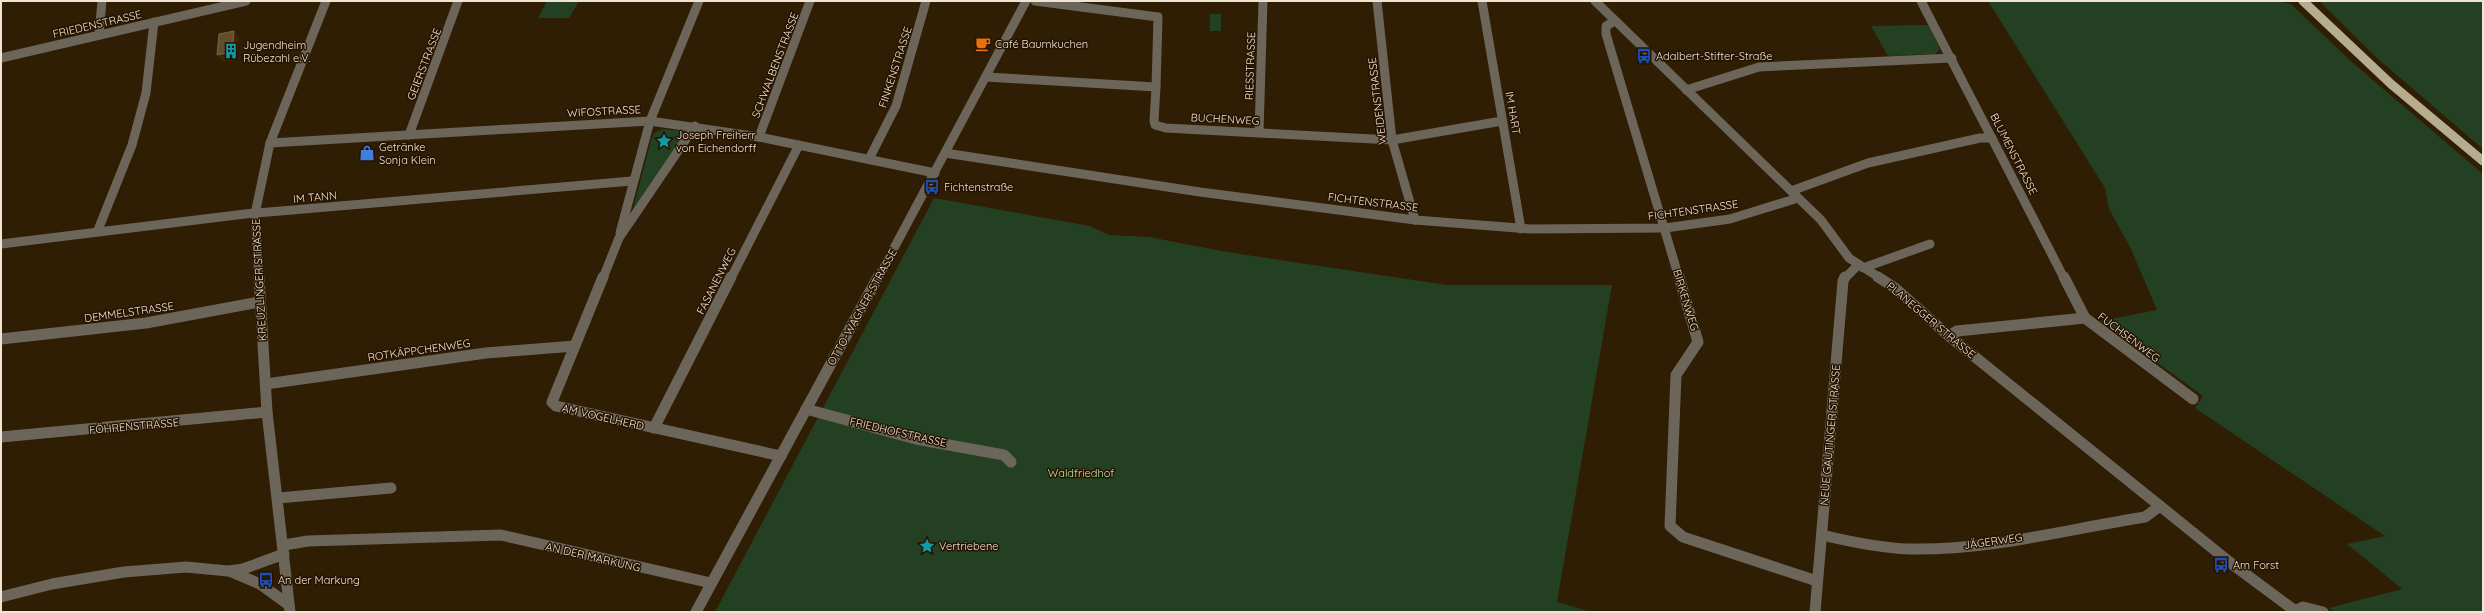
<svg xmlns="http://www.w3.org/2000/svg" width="2484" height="613" font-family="Quicksand,sans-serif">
	<rect width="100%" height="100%" fill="#2f1d04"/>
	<g fill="#244022">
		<path d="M547 1H579L569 18H538Z"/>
		<path d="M1988 1H2276L2291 4 2354 64 2483 174V612H2334L2329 608 2402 589 2347 544 2385 536 2195 408 2203 396 2100 321 2157 310 2131 249 2109 209 2105 188Z"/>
		<path d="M2319 1H2483V149L2378 59Z"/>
		<rect x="1210" y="14" width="11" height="17"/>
		<path d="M1928 25 1940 49 1935 54 1888 56 1871 26Z"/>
		<path d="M662 129 684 131 685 134 632 213 651 140 654 133Z"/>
		<path d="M934 198 1090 226 1109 235 1149 237 1227 252 1447 285H1612L1557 602 1591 612H715Z"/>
	</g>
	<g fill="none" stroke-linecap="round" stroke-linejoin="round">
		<g stroke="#6b6659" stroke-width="9">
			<path d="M1035 1 1158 17 1156 87"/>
			<path d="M1377 1 1392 140 1415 220"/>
			<path d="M1482 1 1521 229"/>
			<path d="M1595 1 1821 220 1849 258 1880 278"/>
			<path d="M1921 1 2064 278"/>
			<path d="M1615 21 1606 26V34L1679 278"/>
			<path d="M99 35 102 1"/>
			<path d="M1 58 246 1"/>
			<path d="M986 77 1156 87 1154 121 1155 125 1166 128 1392 140 1502 121"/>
			<path d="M1686 90 1759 67 1952 58"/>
			<path d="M1259 132 1263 1"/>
			<path d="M409 135 458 1"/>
			<path d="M759 137 810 1"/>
			<path d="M270 143 650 121 759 137 935 173"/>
			<path d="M945 153 1200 192 1415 220 1531 229 1665 228 1730 219 1798 198"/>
			<path d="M869 159 896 106 926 1"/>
			<path d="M1791 191 1868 163 1980 138H1992"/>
			<path d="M98 230 132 145 146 93 154 22"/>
			<path d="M620 233 650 121 699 1"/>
			<path d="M1 244 245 214 632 181"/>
			<path d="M1863 268 1930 244"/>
			<path d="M259 278 255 214 270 143 326 1"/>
			<path d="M603 278 619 238 695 126"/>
			<path d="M731 278 799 145"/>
			<path d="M878 278 1026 1"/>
			<path d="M1845 278 1858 265"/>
		</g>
		<g stroke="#6b6659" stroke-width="11">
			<path d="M259 277 267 412 290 612"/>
			<path d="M603 277 552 402 556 406 781 456"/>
			<path d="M1679 277 1698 342 1676 375 1670 526 1683 537 1817 581"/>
			<path d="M1878 277 1895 288 1949 336 2232 564 2294 610"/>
			<path d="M2064 277 2085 318"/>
			<path d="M1949 336 1957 331 2085 318 2193 399"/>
			<path d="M1 339 146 323 259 302"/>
			<path d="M266 384 486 353 575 346"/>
			<path d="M806 409 916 439 1004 455 1011 462"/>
			<path d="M654 428 731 277"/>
			<path d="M1 437 267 412"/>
			<path d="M278 498 391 488"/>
			<path d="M1822 535C1851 542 1880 548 1909 549 1988 551 2068 529 2145 517L2160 506"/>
			<path d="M284 545 308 541 501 535 711 583"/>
			<path d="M229 571 260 584 289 605"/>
			<path d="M1 597 52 584 124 572 186 567 228 571 243 569 284 554"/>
			<path d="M696 612 878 277"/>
			<path d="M1815 612 1843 281 1845 277"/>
			<path d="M2293 612 2303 607 2323 612"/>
		</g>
		<path stroke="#b6ad90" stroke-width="9" d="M2303 1 2391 84 2483 161"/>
	</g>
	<path fill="#3d2707" d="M234 31 239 38 237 59 223 62 217 55Z"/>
	<path fill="#634d2c" stroke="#796546" d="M234 31 232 52 217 55 219 34Z"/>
	<defs>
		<g id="cafe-bare" transform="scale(1.2)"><path d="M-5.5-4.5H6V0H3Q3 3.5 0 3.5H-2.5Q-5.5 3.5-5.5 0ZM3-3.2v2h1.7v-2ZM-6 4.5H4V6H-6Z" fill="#e8710a" stroke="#251300" stroke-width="2.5" paint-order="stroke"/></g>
		<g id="building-bare" transform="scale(1.2)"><path d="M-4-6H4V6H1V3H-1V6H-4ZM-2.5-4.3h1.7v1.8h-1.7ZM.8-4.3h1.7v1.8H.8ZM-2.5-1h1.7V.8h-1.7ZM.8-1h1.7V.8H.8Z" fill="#0f9aa8" stroke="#251300" stroke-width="2.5" paint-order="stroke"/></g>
		<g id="bus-bare" transform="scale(1.2)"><path d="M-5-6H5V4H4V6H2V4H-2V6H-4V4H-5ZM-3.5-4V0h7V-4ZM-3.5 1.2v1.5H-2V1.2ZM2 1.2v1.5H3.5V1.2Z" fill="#1a4fb4" stroke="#251300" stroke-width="2.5" paint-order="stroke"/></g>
		<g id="sight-bare" transform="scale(1.2)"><path d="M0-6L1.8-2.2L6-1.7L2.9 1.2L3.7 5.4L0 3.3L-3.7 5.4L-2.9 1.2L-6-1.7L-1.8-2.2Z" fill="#0f9aa8" stroke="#251300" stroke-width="2.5" paint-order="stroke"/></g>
		<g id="shop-bare" transform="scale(1.2)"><path d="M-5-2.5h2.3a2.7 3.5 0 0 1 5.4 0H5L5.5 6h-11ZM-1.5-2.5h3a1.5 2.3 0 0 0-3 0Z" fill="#3f7fe0" stroke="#251300" stroke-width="2.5" paint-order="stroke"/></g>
	</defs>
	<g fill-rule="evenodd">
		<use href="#cafe-bare" x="983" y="44"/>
		<use href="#building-bare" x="231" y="51"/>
		<use href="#bus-bare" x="1644" y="56"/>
		<use href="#sight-bare" x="664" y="141"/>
		<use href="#shop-bare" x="367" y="153"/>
		<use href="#bus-bare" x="932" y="187"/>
		<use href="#sight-bare" x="927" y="546"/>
		<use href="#bus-bare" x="2221" y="565"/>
		<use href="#bus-bare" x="266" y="580"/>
	</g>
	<g text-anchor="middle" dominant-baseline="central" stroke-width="3" stroke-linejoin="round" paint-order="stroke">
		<g font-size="11" fill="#f0e4d5" stroke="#251300">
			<text transform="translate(97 24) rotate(-13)">FRIEDENSTRASSE</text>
			<text transform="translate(424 64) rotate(-69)">GEIERSTRASSE</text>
			<text transform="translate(775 65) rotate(-69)">SCHWALBENSTRASSE</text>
			<text transform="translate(1250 66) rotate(-88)">RIESSTRASSE</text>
			<text transform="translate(895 67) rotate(-72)">FINKENSTRASSE</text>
			<text transform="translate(1377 101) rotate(-97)">WEIDENSTRASSE</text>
			<text transform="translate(604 111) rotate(-3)">WIFOSTRASSE</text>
			<text transform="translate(1513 113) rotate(80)">IM HART</text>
			<text transform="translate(1225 119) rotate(3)">BUCHENWEG</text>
			<text transform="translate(2014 154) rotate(63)">BLUMENSTRASSE</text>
			<text transform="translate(315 197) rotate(-5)">IM TANN</text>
			<text transform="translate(1373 202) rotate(7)">FICHTENSTRASSE</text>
			<text transform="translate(1693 210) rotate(-8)">FICHTENSTRASSE</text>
			<text transform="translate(259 280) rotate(-93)">KREUZLINGER STRASSE</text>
			<text transform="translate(716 281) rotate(-63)">FASANENWEG</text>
			<text transform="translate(1686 300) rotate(73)">BIRKENWEG</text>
			<text transform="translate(862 307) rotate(-61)">OTTO-WAGNER-STRASSE</text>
			<text transform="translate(129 312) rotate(-8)">DEMMELSTRASSE</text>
			<text transform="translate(1931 320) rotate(40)">PLANEGGER STRASSE</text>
			<text transform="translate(2129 337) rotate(37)">FUCHSENWEG</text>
			<text transform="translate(419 350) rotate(-8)">ROTKÄPPCHENWEG</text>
			<text transform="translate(603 417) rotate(13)">AM VOGELHERD</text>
			<text transform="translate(134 426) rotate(-5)">FÖHRENSTRASSE</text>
			<text transform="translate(898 432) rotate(13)">FRIEDHOFSTRASSE</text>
			<text transform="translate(1830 435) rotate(-85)">NEUE GAUTINGER STRASSE</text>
			<text transform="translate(1993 541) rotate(-8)">JÄGERWEG</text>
			<text transform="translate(593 557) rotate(13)">AN DER MARKUNG</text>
		</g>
		<g font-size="11" fill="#f0e4d5" stroke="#251300" text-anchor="start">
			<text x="995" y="44">Café Baumkuchen</text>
			<text x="243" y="45">Jugendheim<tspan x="243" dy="13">Rübezahl e.V.</tspan></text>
			<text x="1656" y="56">Adalbert-Stifter-Straße</text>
			<text x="676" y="135">Joseph Freiherr<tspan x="676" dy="13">von Eichendorff</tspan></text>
			<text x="379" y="147">Getränke<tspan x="379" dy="13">Sonja Klein</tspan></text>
			<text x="944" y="187">Fichtenstraße</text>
			<text x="939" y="546">Vertriebene</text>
			<text x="2233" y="565">Am Forst</text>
			<text x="278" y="580">An der Markung</text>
		</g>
		<g font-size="11" fill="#b1ecab" stroke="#251300">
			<text x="1081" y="473">Waldfriedhof</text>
		</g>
	</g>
	<rect width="2484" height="613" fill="none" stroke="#f0e4d5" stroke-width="4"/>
</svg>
